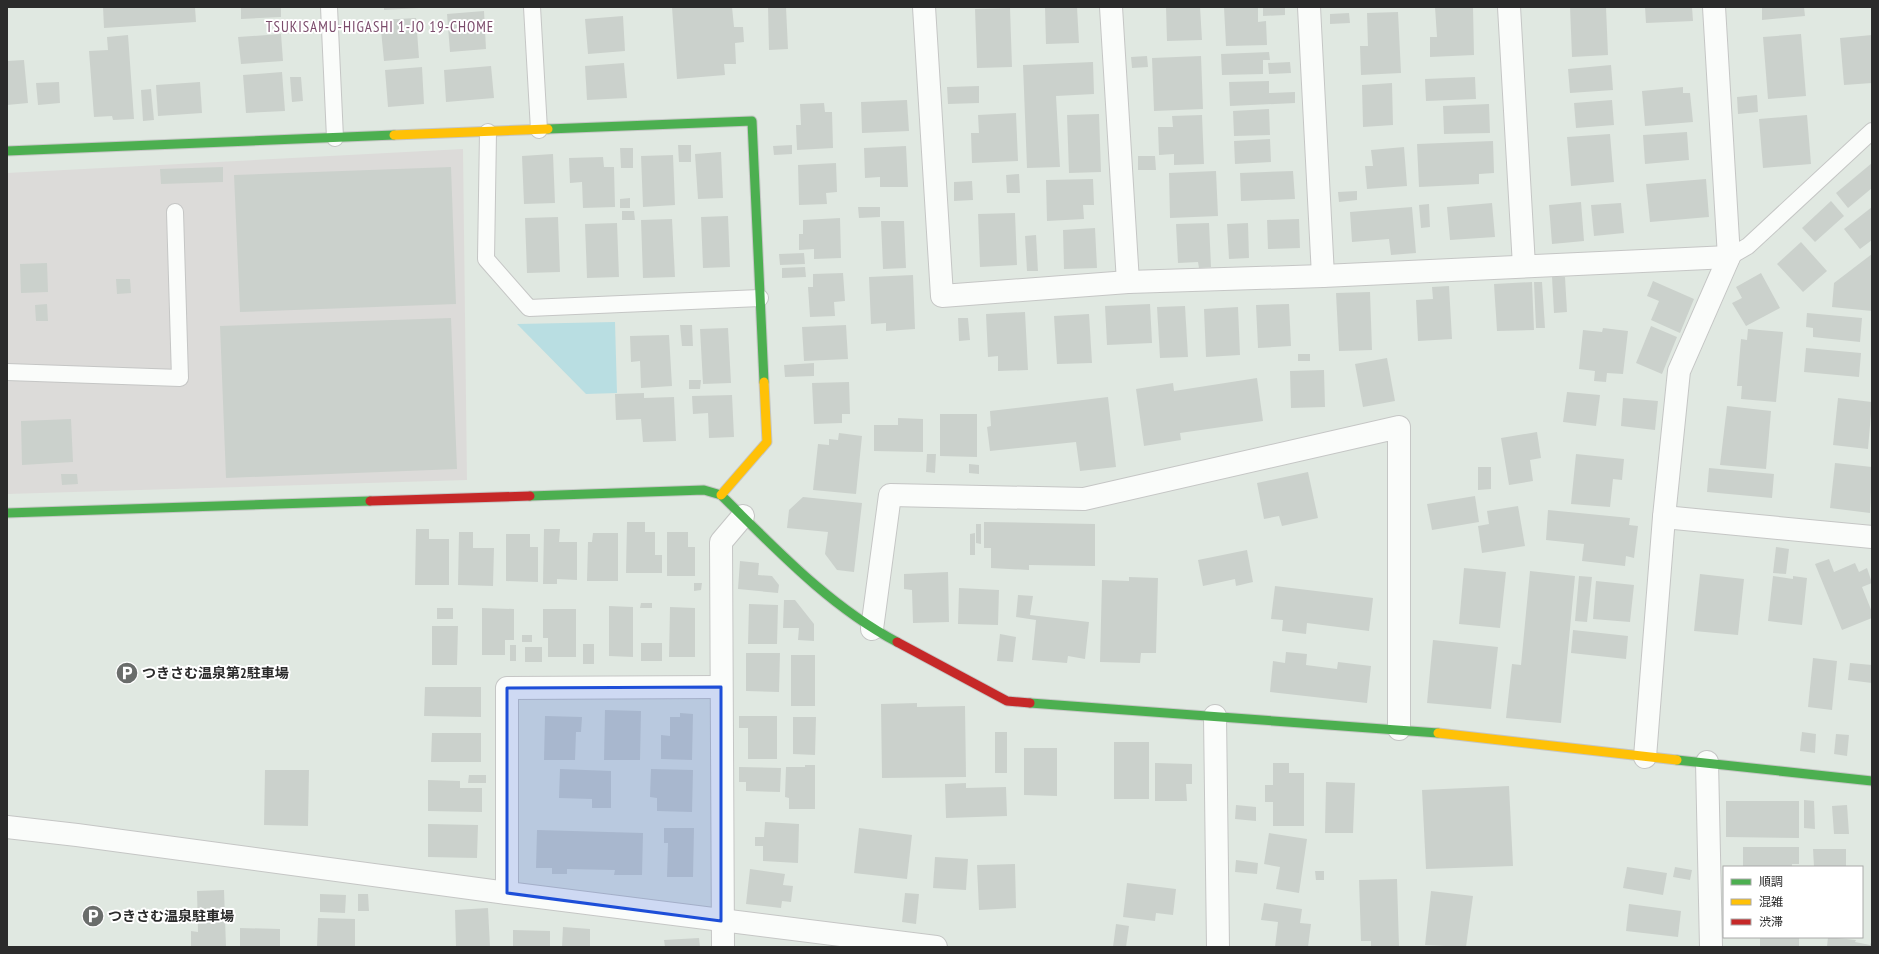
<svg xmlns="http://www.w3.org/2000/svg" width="1879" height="954" font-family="'PT Sans Narrow','Noto Sans JP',sans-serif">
	<rect width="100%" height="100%" fill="#e0e8e1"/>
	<path fill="#dcdbd9" d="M463 149 467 480 7 494V173Z"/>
	<path fill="#b9dee2" d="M615 322 617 393 586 394 517 324Z"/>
	<g fill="#cbd1cc">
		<path d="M103 7H195L196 22 104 28Z"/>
		<path d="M241 7H281V17L241 19Z"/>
		<path d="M384 7H419V8L384 10Z"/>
		<path d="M672 7H732L734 27H743L744 42 735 43 736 64H724L725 75 677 79Z"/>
		<path d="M768 7H786L788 49 769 50Z"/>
		<path d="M1045 7H1077L1079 43 1046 44Z"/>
		<path d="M1166 7H1200L1202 40 1167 41Z"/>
		<path d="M1224 7H1258V22L1266 21 1267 45 1226 46Z"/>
		<path d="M1263 7H1285V15L1263 16Z"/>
		<path d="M1435 7H1473L1474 55 1430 57V37H1437Z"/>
		<path d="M1570 7H1606L1608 55 1572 57Z"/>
		<path d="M1645 7H1692L1693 21 1646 23Z"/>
		<path d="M1762 7H1804L1805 16 1762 20Z"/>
		<path d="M1010 8 1012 67 977 68 975 9Z"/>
		<path d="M484 11 486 49 450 52 447 14Z"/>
		<path d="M1398 12 1401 73 1361 75 1360 46H1368L1367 13Z"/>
		<path d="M1349 13 1350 23 1330 24V14Z"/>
		<path d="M623 16 625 51 588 54 585 19Z"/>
		<path d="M416 18 419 58 384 61 380 20Z"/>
		<path d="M281 34 283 61 241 64 238 37Z"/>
		<path d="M1801 34 1806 96 1768 99 1763 37Z"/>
		<path d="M128 35 134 119 113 120 112 116 94 117 89 51 108 50 107 37Z"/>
		<path d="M1872 35V83L1844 85 1840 38Z"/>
		<path d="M1269 52 1270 60H1263V74L1222 75 1221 54Z"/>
		<path d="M1147 56 1148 67 1132 68 1131 57Z"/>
		<path d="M1201 56 1203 109 1154 111 1152 58Z"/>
		<path d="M24 60 28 103 7 105V61Z"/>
		<path d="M1093 62 1094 94 1056 96 1060 167 1027 168 1023 65Z"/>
		<path d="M1290 62 1291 73 1269 74 1268 63Z"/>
		<path d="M624 63 627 98 587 100 585 66Z"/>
		<path d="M1611 65 1613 90 1570 93 1568 69Z"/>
		<path d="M491 66 494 98 446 102 444 70Z"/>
		<path d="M422 67 424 104 388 107 385 70Z"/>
		<path d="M282 72 285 111 246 113 243 75Z"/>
		<path d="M290 77H301L303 101 292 102Z"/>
		<path d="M1475 77 1476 99 1426 101 1425 79Z"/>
		<path d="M1269 81V93L1295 92V103L1230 106 1229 82Z"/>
		<path d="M59 82 60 103 38 105 36 83Z"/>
		<path d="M200 82 202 113 158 116 156 85Z"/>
		<path d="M1392 83 1393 125 1363 127 1362 85Z"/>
		<path d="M979 86V103L948 104 947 87Z"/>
		<path d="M1683 87V93H1690L1693 122 1645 126 1642 91Z"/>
		<path d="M151 89 154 120 143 121 141 90Z"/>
		<path d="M1757 95 1758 112 1738 114 1737 97Z"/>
		<path d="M907 100 909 131 862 133 861 102Z"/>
		<path d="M1612 100 1614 125 1576 128 1574 103Z"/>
		<path d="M824 103 825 112H832L833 148 797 150 796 125H801L800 104Z"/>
		<path d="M1489 104 1490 133 1444 134 1443 106Z"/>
		<path d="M1269 109 1270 135 1234 136 1233 111Z"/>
		<path d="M1016 113 1018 161 972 163 971 133H979L978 115Z"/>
		<path d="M1099 114 1101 172 1069 173 1067 115Z"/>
		<path d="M1202 115 1204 164 1174 165V154L1159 155 1158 127H1173L1172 116Z"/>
		<path d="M1807 115 1811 164 1763 168 1759 119Z"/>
		<path d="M1687 132 1689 160 1645 164 1643 135Z"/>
		<path d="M1610 134 1614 182 1571 186 1567 137Z"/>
		<path d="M1270 139 1271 162 1235 164 1234 141Z"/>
		<path d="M1493 141 1494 173 1479 174V184L1419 187 1417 144Z"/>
		<path d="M678 145H691V162H679Z"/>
		<path d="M792 145V154L774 155 773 146Z"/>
		<path d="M906 146 908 187H880V177L865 178 864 148Z"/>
		<path d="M1404 147 1407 186 1367 189 1365 166H1373L1371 150Z"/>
		<path d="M620 148H633V168H621Z"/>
		<path d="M721 152 723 198 698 199 695 154Z"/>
		<path d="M553 154 555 203 524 204 522 156Z"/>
		<path d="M673 155 675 205 643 207 641 156Z"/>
		<path d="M1138 156H1155L1156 170H1138Z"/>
		<path d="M603 157 604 167H614L615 207 583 208 582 182 570 183 569 158Z"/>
		<path d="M836 163 837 192 826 193 827 204 799 205 798 165Z"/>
		<path d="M1872 163V188L1848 208 1836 193Z"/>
		<path d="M223 167V182L161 184 160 169Z"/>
		<path d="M451 167 456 304 240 312 234 175Z"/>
		<path d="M1216 171 1218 216 1170 218 1169 173Z"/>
		<path d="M1293 171 1295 199 1241 201 1240 173Z"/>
		<path d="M1019 174 1020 193H1007L1006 175Z"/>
		<path d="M1093 179 1094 205H1083L1084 219 1047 221 1046 180Z"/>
		<path d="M1706 179 1709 217 1650 222 1646 184Z"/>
		<path d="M972 181 973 200 954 201V182Z"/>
		<path d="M1357 191V200L1339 202 1338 192Z"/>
		<path d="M630 198V208H620V199Z"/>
		<path d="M1831 201 1844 216 1815 242 1802 228Z"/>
		<path d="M1581 202 1584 241 1552 244 1549 205Z"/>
		<path d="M1492 203 1495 237 1450 240 1447 207Z"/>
		<path d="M1621 203 1624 233 1594 236 1591 205Z"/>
		<path d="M1429 204 1430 227 1421 228 1419 205Z"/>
		<path d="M858 207H880V217L859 218Z"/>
		<path d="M1412 207 1416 253 1391 255 1389 239 1352 242 1350 212Z"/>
		<path d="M1872 207V240L1860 249 1844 229Z"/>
		<path d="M622 211H634L635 220H622Z"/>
		<path d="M1015 213 1017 265 980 267 978 214Z"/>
		<path d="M728 216 730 267 703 268 701 217Z"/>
		<path d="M558 217 560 272 527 273 525 218Z"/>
		<path d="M840 218 841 258 814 259V249L799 250V234H803V220Z"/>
		<path d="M672 219 675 277 643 278 641 220Z"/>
		<path d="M1299 219 1300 248 1268 249 1267 220Z"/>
		<path d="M881 221H904L906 268 883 269Z"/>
		<path d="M617 223 619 277 587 278 585 224Z"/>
		<path d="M1209 223 1211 267 1199 268 1198 262 1178 263 1176 224Z"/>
		<path d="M1248 223 1249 258 1229 259 1227 224Z"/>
		<path d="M1095 228 1097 268 1064 269 1063 230Z"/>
		<path d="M1036 235 1038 271H1027L1025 236Z"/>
		<path d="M1801 242 1827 271 1803 292 1777 264Z"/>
		<path d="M804 253 805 264 780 265 779 254Z"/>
		<path d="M1872 254V311L1832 307 1834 283Z"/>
		<path d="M47 263 48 292 21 293 20 264Z"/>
		<path d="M805 267 806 277 782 278V268Z"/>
		<path d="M843 273 845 301 834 302 835 316 810 317 808 287H813V274Z"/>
		<path d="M1761 273 1780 308 1746 326 1732 303 1742 298 1736 287Z"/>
		<path d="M913 275 915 329 886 331V323L871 324 869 277Z"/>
		<path d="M1552 277H1565L1567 312 1554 313Z"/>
		<path d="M116 279H130L131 293 117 294Z"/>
		<path d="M1653 281 1694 299 1680 333 1651 320 1659 301 1647 296Z"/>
		<path d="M1532 282 1534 330 1497 331 1494 284Z"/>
		<path d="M1534 282H1542L1545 328H1536Z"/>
		<path d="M1449 286 1452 339 1418 341 1416 300 1433 299 1432 287Z"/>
		<path d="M1370 292 1372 350 1339 351 1336 293Z"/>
		<path d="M47 304 48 321H36L35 305Z"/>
		<path d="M1150 304 1152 343 1107 345 1105 306Z"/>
		<path d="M1289 304 1291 346 1258 348 1256 305Z"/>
		<path d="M1185 306 1188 357 1160 358 1157 307Z"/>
		<path d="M1238 307 1240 355 1206 357 1204 309Z"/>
		<path d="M1025 312 1028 370 998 371V356L988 357 986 314Z"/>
		<path d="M1807 313 1862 318 1860 342 1813 337V328L1806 327Z"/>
		<path d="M1089 314 1092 363 1057 364 1054 316Z"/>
		<path d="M451 318 457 469 226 478 220 326Z"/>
		<path d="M958 318H968L970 340 959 341Z"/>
		<path d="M680 325H692L693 346H682Z"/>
		<path d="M846 325 848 359 804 361 802 327Z"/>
		<path d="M1651 326 1677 337 1662 374 1636 363Z"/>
		<path d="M728 328 731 383 703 384 700 329Z"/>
		<path d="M1603 328 1628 331 1623 374 1607 373 1606 382 1594 381 1595 371 1579 369 1583 330 1602 332Z"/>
		<path d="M1748 329 1783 332 1776 402 1741 399 1742 386H1737L1741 339 1747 340Z"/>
		<path d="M669 335 672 386 641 388 640 361 631 362 630 336Z"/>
		<path d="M1806 348 1861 353 1859 377 1804 372Z"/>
		<rect x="1298" y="354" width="12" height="7"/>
		<path d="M1387 358 1395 401 1363 407 1355 364Z"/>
		<path d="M814 363V376L785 377 784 365Z"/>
		<path d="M1324 370 1325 407 1291 408 1290 371Z"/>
		<path d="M1257 378 1263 421 1180 433 1181 440 1144 446 1136 389 1173 383 1174 391Z"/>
		<path d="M689 380H701L700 389H689Z"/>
		<path d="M849 382 850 414H842V423L814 424 812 383Z"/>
		<path d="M1567 392 1600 395 1596 426 1563 422Z"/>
		<path d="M644 393V398L674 397 676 441 643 442 641 419 616 420 615 394Z"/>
		<path d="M732 395 734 437 709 438 708 413 693 414 692 396Z"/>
		<path d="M1108 397 1116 467 1080 471 1076 442 990 451 987 427 991 426 990 411Z"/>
		<path d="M1623 398 1658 401 1655 430 1621 426Z"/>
		<path d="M1838 398 1872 402 1868 449 1833 445Z"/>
		<path d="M1727 406 1771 411 1766 469 1720 465Z"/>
		<path d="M940 414H977V457L940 456Z"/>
		<path d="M898 418 923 419V452L874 451V425H898Z"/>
		<path d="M71 419 73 462 22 465 21 421Z"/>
		<path d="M1537 432 1541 458 1530 460 1533 481 1509 485 1501 438Z"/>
		<path d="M839 433 862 436 856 494 813 490 818 444 829 445V439L838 440Z"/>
		<path d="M927 454H936L935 473 926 472Z"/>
		<path d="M1576 454 1624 459 1622 480 1613 479 1610 507 1571 504Z"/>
		<path d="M1835 463 1872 467 1870 513 1830 508Z"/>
		<path d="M969 464 979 465V474L969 473Z"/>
		<path d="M1478 467H1491V489L1478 490Z"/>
		<path d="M1709 468 1774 474 1772 498 1707 492Z"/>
		<path d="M1308 472 1318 518 1282 526 1279 516 1264 519 1257 483Z"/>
		<path d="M61 474H77L78 484 62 485Z"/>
		<path d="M1475 496 1479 522 1432 530 1427 504Z"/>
		<path d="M803 497 862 503 854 572 837 570 825 554 828 532 787 528 789 510Z"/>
		<path d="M1518 506 1525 546 1482 553 1478 526 1489 524 1487 511Z"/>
		<path d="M1548 510 1630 518 1629 525 1638 526 1634 558 1626 556 1625 566 1582 561 1584 544 1546 540Z"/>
		<path d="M627 522H645V532H655V555H662V573H626Z"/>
		<path d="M984 522 1095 524V566L1029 565V570L991 568V548H984Z"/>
		<path d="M976 524H981V544L976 543Z"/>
		<path d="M416 529H429V539H449V585H415Z"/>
		<path d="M544 529H560L559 542H577V580L557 579V584H543Z"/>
		<path d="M459 532H473V548H494L493 586 458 585Z"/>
		<path d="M667 532H688V547H695V576H667Z"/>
		<path d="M593 533H618V581H587L588 542H592Z"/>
		<path d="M975 533V555H970V534Z"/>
		<path d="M506 534H530V547H538V582L506 581Z"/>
		<path d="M1776 547 1789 549 1786 574 1773 573Z"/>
		<path d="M1247 550 1253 582 1236 586 1235 579 1203 586 1198 560Z"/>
		<path d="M1829 559 1834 572 1855 563 1859 572 1867 568 1872 583 1862 587 1872 612V618L1842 630 1815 564Z"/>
		<path d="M740 561 759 563 758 575 772 576 779 585 778 593 738 589Z"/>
		<path d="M1464 568 1506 572 1500 628 1459 624Z"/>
		<path d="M1530 571 1575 576 1561 723 1506 718 1512 664 1521 665Z"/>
		<path d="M948 572 949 622 913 623 912 590 904 589V574Z"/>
		<path d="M1700 574 1744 579 1738 635 1694 631Z"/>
		<path d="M1579 576 1592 577 1587 622 1575 621Z"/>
		<path d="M1773 576 1793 579V576L1807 578 1802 625 1768 621Z"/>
		<path d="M1129 577 1158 578 1156 653H1141L1140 663 1100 662 1102 580 1129 581Z"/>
		<path d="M1596 581 1634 585 1630 622 1593 619Z"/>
		<path d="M694 583H702L701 590 694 591Z"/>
		<path d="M1275 586 1373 598 1369 631 1307 623 1306 634 1282 631 1283 620 1271 619Z"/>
		<path d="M959 588 999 590 998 625 958 624Z"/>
		<path d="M1018 595 1033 596 1030 615 1089 622 1085 659 1068 656 1067 663 1032 660 1036 620 1016 617Z"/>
		<path d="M784 600H795L814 624V641L798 640 799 628H783Z"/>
		<path d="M641 603H652V608H640Z"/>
		<path d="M749 604 778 605 777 644H748Z"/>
		<path d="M609 606 633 607V657L609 656Z"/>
		<path d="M670 607 695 608V657H669Z"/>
		<rect x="437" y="608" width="16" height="11"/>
		<path d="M482 608 514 609V640H505V655H482Z"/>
		<path d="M543 609H576V657H548V638H543Z"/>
		<path d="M432 626H458L457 665H432Z"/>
		<path d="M1573 630 1628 636 1626 659 1571 653Z"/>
		<path d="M1000 634 1016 637 1013 662 997 661Z"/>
		<rect x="522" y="635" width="10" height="7"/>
		<path d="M1433 640 1498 647 1491 709 1427 703Z"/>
		<rect x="641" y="643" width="21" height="18"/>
		<rect x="583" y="644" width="11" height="20"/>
		<rect x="510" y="645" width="6" height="16"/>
		<rect x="525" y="647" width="17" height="15"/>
		<path d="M1286 652 1307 654 1306 665 1337 669 1338 662 1371 666 1367 703 1270 692 1273 661 1285 663Z"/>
		<path d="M746 653H780L779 692 746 691Z"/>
		<rect x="791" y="655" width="24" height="51"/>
		<path d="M1813 658 1837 661 1832 710 1808 707Z"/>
		<path d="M1850 663 1872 665V683L1848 680Z"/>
		<path d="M425 687H481V717L424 716Z"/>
		<path d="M917 703V707L965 706 966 777 882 778 881 704Z"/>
		<path d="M605 710 641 711 640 760H604Z"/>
		<path d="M680 713 693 714 692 760 661 759V735L670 736V717H680Z"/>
		<path d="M545 716 582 717 581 732H576L575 760H544Z"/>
		<path d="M739 716H777V759H748V728H739Z"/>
		<path d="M793 717H816L815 755 793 754Z"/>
		<rect x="995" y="732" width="12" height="41"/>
		<path d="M1802 732 1816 734 1815 753 1800 751Z"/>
		<path d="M432 733H481V762H431Z"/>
		<path d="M1836 734 1849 735 1847 756 1834 754Z"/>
		<rect x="1114" y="742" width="35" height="57"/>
		<path d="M1024 748H1057V796L1024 795Z"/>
		<path d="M1155 763 1192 764V784H1186L1187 801H1155Z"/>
		<path d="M1273 763H1289V773H1304V826H1273V802H1265V785H1273Z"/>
		<path d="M805 765H815V809H789V798L785 797 786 767H805Z"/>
		<path d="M739 767 781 768 780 792 746 791V782H739Z"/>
		<path d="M560 769 611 771V808H592V799L559 798Z"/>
		<path d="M651 769 693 770 692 812 657 811V798L650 797Z"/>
		<path d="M265 770H309L308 826 264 825Z"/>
		<path d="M469 775H486V783H468Z"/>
		<path d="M428 780 460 781V788H482V812L428 811Z"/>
		<path d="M1326 782 1355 783 1353 833H1325Z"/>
		<path d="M966 783V788L1006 787 1007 816 946 818 945 784Z"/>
		<path d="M1509 786 1513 866 1426 869 1422 790Z"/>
		<path d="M1804 800 1814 801 1815 829 1804 828Z"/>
		<path d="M1726 801H1799V838L1726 837Z"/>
		<path d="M1236 805 1256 807V821L1235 819Z"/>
		<path d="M1847 805 1849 834H1834L1832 806Z"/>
		<path d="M765 822 799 824 798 863 763 861V846H755V837H764Z"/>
		<path d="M428 824 478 825 477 858 428 857Z"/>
		<path d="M664 828H694L693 877H667L668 843H664Z"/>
		<path d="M859 828 912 835 907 879 854 873Z"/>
		<path d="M537 830 643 833 642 875H614L615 870 567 869V874H552V868H536Z"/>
		<path d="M1269 833 1307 839 1299 893 1276 889 1280 867 1264 864Z"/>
		<path d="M1743 847H1799V864H1792V867H1743Z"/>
		<path d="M1813 849H1846V867H1814Z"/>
		<path d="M935 857 968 859 966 890 933 888Z"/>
		<path d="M1236 860 1258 863 1257 874 1235 872Z"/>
		<path d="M1015 864 1016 908 979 910 977 865Z"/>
		<path d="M1627 867 1667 873 1663 895 1623 888Z"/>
		<path d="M1675 867 1692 870 1690 880 1673 877Z"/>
		<path d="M750 869 785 874 783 885 793 886 791 902 782 901 781 908 746 904Z"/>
		<path d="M1315 871H1324V880H1316Z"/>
		<path d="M1397 879 1399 947H1371V941H1361L1359 880Z"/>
		<path d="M1127 883 1176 889 1173 915 1156 913 1155 921 1123 917Z"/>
		<path d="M224 890 226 947H191V931L198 932 197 891Z"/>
		<path d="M1431 891 1473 896 1466 947 1425 945Z"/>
		<path d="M905 893 919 894 916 924 902 922Z"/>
		<path d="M320 894 346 895 345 913 320 912Z"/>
		<path d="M358 894H368L369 911H358Z"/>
		<path d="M1264 903 1302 909 1300 923 1311 924 1308 947H1275L1278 922 1261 920Z"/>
		<path d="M1629 904 1681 911 1678 937 1626 931Z"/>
		<path d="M488 908 490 947H456L455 910Z"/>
		<path d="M318 918 355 919V947H317Z"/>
		<path d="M1116 924 1129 926 1126 947H1113Z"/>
		<path d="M563 927 590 929V947H562Z"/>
		<path d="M240 928 280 929V947H240Z"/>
		<path d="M513 930 550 931V947H513Z"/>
		<rect x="1760" y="937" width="39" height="10"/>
		<path d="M1828 937 1856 940 1855 942 1870 945 1872 940V947H1827Z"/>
		<path d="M699 938 700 947H665L664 940Z"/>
	</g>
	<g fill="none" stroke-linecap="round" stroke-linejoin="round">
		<g stroke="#c5c6c5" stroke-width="18">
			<g id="lane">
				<path d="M329 7 335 138"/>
				<path d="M532 7 539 130"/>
				<path d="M488 132 486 259 529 308 760 298"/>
				<path d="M1729 257 1748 246 1872 131"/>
				<path d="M7 372 180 378 175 212"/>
			</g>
		</g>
		<g stroke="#c5c6c5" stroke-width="24">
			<g id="street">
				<path d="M924 7 942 296 1128 282 1323 276 1729 257"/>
				<path d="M1111 7 1128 282"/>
				<path d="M1309 7 1323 276"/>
				<path d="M1509 7 1524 266"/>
				<path d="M1664 517 1872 537"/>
				<path d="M872 629 890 495 1084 499 1399 427V729"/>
				<path d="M1215 716 1218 947"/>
				<path d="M1645 757 1664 517 1679 371 1729 257 1714 7"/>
				<path d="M1707 762 1711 947"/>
				<path d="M7 827 77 835 507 893 936 947"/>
				<path d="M507 893V688L721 687"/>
				<path d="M723 947 721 542 743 516"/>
			</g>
		</g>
		<g stroke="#c5c6c5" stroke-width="11">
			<g id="fast">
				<path d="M548 129 752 121 764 382"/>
				<path d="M7 151 394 135"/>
				<path d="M530 496 704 490 721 495C776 549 829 606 897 642"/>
				<path d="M7 513 370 501"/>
				<path d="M1030 703 1438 733"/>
				<path d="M1677 760 1872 781"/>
			</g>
		</g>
		<g stroke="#c5c6c5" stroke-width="11">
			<g id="slow">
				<path d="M394 135 548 129"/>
				<path d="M721 495 767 442 764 382"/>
				<path d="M1438 733 1677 760"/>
			</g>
		</g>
		<g stroke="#c5c6c5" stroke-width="11">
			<g id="jam">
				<path d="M370 501 530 496"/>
				<path d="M897 642 1007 701 1030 703"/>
			</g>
		</g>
		<use href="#lane" stroke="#fafcfa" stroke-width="16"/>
		<use href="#street" stroke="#fafcfa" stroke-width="22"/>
		<use href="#fast" stroke="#4caf50" stroke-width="9"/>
		<use href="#slow" stroke="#ffc107" stroke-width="9"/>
		<use href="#jam" stroke="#c62828" stroke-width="9"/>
	</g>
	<path fill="#1d4ed8" fill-opacity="0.2" stroke="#1d4ed8" stroke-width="3" stroke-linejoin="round" d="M721 687V921L507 893V688Z"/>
	<defs>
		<g id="parking-disc" transform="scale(1.15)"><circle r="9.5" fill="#6a6d6b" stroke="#fff"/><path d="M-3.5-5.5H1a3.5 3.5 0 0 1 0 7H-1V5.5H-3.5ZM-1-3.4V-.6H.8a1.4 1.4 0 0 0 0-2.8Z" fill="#fff"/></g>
	</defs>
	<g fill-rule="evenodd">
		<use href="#parking-disc" x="127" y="673"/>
		<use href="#parking-disc" x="93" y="916"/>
	</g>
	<g text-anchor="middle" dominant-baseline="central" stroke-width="4" stroke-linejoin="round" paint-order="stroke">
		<g font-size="14" font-weight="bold" fill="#2b2b2b" stroke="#fff" text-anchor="start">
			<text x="142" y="673">つきさむ温泉第2駐車場</text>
			<text x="108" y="916">つきさむ温泉駐車場</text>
		</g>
		<g font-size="15" letter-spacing="1" fill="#7b4b6b" stroke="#fff">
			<text x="380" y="26">TSUKISAMU-HIGASHI 1-JO 19-CHOME</text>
		</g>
	</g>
	<rect width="1879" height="954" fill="none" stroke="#2b2b2b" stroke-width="16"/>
	<rect x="1723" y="866" width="140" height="72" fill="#ffffff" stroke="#aaaaaa"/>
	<rect x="1731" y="879" width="20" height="6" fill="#4caf50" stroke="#aaaaaa"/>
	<text x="1759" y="886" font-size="12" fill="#2b2b2b">順調</text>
	<rect x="1731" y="899" width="20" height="6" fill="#ffc107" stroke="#aaaaaa"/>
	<text x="1759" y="906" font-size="12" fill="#2b2b2b">混雑</text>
	<rect x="1731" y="919" width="20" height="6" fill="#c62828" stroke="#aaaaaa"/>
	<text x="1759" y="926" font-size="12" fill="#2b2b2b">渋滞</text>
</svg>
